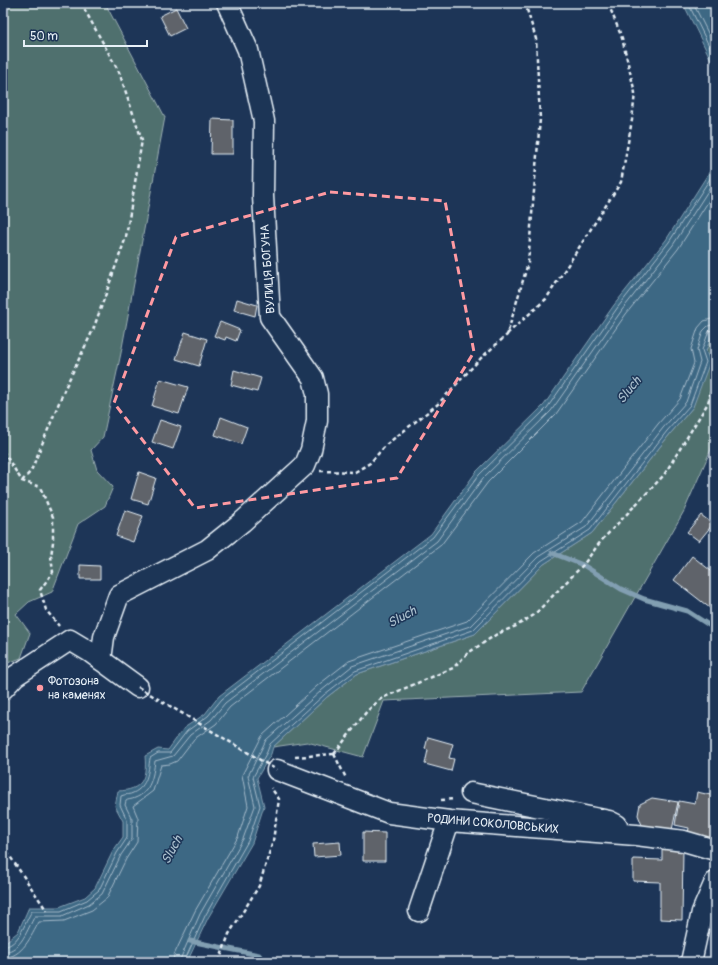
<svg xmlns="http://www.w3.org/2000/svg" width="718" height="965" font-family="Pangolin,sans-serif">
	<rect width="100%" height="100%" fill="#1d3557"/>
	<filter id="ink" filterUnits="userSpaceOnUse"><feTurbulence type="fractalNoise" baseFrequency=".025" numOctaves="2"/><feDisplacementMap in="SourceGraphic" scale="8" xChannelSelector="R" yChannelSelector="G"/><feConvolveMatrix kernelMatrix="1 2 1 2 8 2 1 2 1" color-interpolation-filters="sRGB"/></filter>
	<g filter="url(#ink)">
		<g fill="#506f6e" stroke="#9cb0b3">
			<path d="M3 3H105L165 117 121 353 103 437 91 450 97 470 113 487 105 506 78 524 52 592 29 602 16 614 30 633 21 658 5 664 3 663Z"/>
			<path d="M715 332V440L684 511 581 692 384 701 363 757 307 742 273 747 327 697 357 674 475 634 544 564 592 533 670 434 693 407 706 351 712 334Z"/>
		</g>
		<g fill="#3e6884" stroke="#829fb2">
			<path d="M683 3H715V68Z"/>
			<path d="M715 163V332L712 334 706 351 710 362 693 407 670 434 592 533 544 564 475 634 357 674 327 697 273 747 271 754 257 778 264 806 252 843 208 918 187 962H3V944L18 932 29 907H59L85 897 95 888 113 851 123 837V821L115 806 118 791C142 790 147 779 145 756L158 749 168 750 184 728 205 714 219 696 431 534 476 472 544 405 614 305 666 240Z"/>
		</g>
		<g fill="none" stroke-linecap="round" stroke-linejoin="round">
			<g stroke="#a4baca" stroke-width="1">
				<path d="M688 3 715 58"/>
				<path d="M693 3 715 47"/>
				<path d="M3 947C20 945 24 923 32 911H61L87 900 99 890 117 853 127 838V820L120 805 121 796C125 794 130 795 133 793 148 786 148 772 150 758L158 753H170L187 731 208 716 222 699 433 537 479 475 547 408 618 307 669 242 715 171"/>
				<path d="M3 952C22 951 27 929 35 916H62L89 904 102 894 121 855 132 839V819L125 805 126 801C128 799 131 800 135 798 151 792 153 776 155 761L173 756 190 735 211 720 225 703 437 541 483 478 551 411 622 310 673 245 715 180"/>
				<path d="M3 958C23 957 31 936 39 922L64 921 92 910 107 898 126 859 137 842 138 818 133 806 153 791 161 765 170 764 177 761 194 739 216 724 230 707 441 545 488 482 556 414 626 314 678 249 715 191"/>
				<path d="M173 962 174 955 195 911 238 837 248 806 242 775 262 736 317 686 349 661 467 621 534 553 582 522 658 424 680 399 694 363 691 349 698 328 704 321 715 318"/>
				<path d="M179 962 200 914 243 839 255 806 248 776 266 740 321 691 352 666 470 626 538 557 586 527 663 428 686 402 700 362 697 350 703 331 708 326 715 324"/>
				<path d="M184 962 205 916 248 841 260 806 253 777 267 752 270 744 325 694 355 671 473 630 541 561 590 530 667 431 690 405 706 362 702 350 709 331 715 329"/>
			</g>
			<g stroke="#829fb2" stroke-width="5">
				<path d="M552 553 583 565 621 589 644 599 687 611 715 629"/>
				<path d="M190 941 259 955 264 962"/>
			</g>
		</g>
		<g fill="#5f646a" stroke="#e8f1f8">
			<path d="M176 8 186 28 170 36 160 16Z"/>
			<path d="M212 119 233 120V154H211Z"/>
			<path d="M237 299 257 305 255 316 234 310Z"/>
			<path d="M220 322 240 330 236 341 226 337 225 340 214 336Z"/>
			<path d="M185 332 207 339 199 366 176 359Z"/>
			<path d="M234 370 261 378 257 392 231 385Z"/>
			<path d="M160 379 188 387 179 414 152 406Z"/>
			<path d="M221 417 247 427 241 444 215 435Z"/>
			<path d="M160 420 181 427 173 449 152 442Z"/>
			<path d="M139 472 156 478 148 504 131 499Z"/>
			<path d="M125 510 143 516 133 542 116 536Z"/>
			<path d="M701 515 713 524 699 541 687 532Z"/>
			<path d="M692 556 715 574V612L674 580Z"/>
			<path d="M80 565 100 566V579H80Z"/>
			<path d="M428 737 453 744 449 758 454 759 451 771 425 764 428 750 425 749Z"/>
			<path d="M697 792 715 796V823L712 838 688 833 689 828 675 825 679 801 695 804Z"/>
			<path d="M652 798 678 802 672 830 642 825 638 815 640 804Z"/>
			<path d="M363 832 385 833V861H363Z"/>
			<path d="M340 842 341 855 314 857 313 844Z"/>
			<path d="M662 848H683L682 920 660 919V882L633 881V859L662 860Z"/>
		</g>
		<g fill="none" stroke-linecap="round" stroke-linejoin="round">
			<g stroke="#e8f1f8" stroke-width="23">
				<g id="minor">
					<path d="M101 660 104 637 119 595 207 550 242 522 305 465 311 450 317 421V394L313 378 270 317 263 196 264 121 248 50 227 3"/>
					<path d="M3 689 15 676 70 640 90 652 138 687"/>
					<path d="M277 770 389 813 449 821 636 835 684 841 715 850"/>
					<path d="M471 793 609 821 617 825"/>
					<path d="M419 911 449 821"/>
					<path d="M691 962 702 912 715 882"/>
				</g>
			</g>
			<g stroke="#e8f1f8" stroke-width="2.5" stroke-dasharray="4 3" stroke-linecap="butt">
				<path d="M507 334 546 299 621 182 632 120 635 93 622 38 608 3"/>
				<path d="M3 451 22 481 40 487 53 517V542L51 556 53 572 40 590 46 610 59 626"/>
				<path d="M320 471 355 472 370 463 387 444 438 404 481 358 507 335 528 263 540 119 536 39 525 3"/>
				<path d="M22 481 31 471 65 388 93 330 126 237 142 140 119 72 81 3"/>
				<path d="M334 754 367 711 382 698 453 668 468 653 497 634 516 626 534 615 583 565 601 541 664 475 708 403 715 375"/>
				<path d="M334 754 346 778"/>
				<path d="M295 757 334 754"/>
				<path d="M441 800 454 799"/>
				<path d="M3 846 47 911"/>
				<path d="M219 962 229 934 259 886 273 841 279 799 271 788"/>
			</g>
			<use href="#minor" stroke="#1d3557" stroke-width="20"/>
			<path stroke="#e8f1f8" stroke-width="2.5" stroke-dasharray="4 3" stroke-linecap="butt" d="M138 687 277 770"/>
		</g>
	</g>
	<path fill="none" stroke="#ff9aa2" stroke-width="3" stroke-dasharray="8 5" stroke-linejoin="round" d="M330 192 445 201 474 352 397 478 195 508 114 403 176 237Z"/>
	<circle fill="#ff9aa2" stroke="#1d3557" stroke-width="1.5" cx="40" cy="688" r="4"/>
	<g text-anchor="middle" dominant-baseline="central" stroke-width="3" stroke-linejoin="round" paint-order="stroke">
		<g font-size="12" fill="#e8f1f8" stroke="#1d3557">
			<text transform="translate(268 269) rotate(-94)">ВУЛИЦЯ БОГУНА</text>
			<text transform="translate(493 824) rotate(5)">РОДИНИ СОКОЛОВСЬКИХ</text>
		</g>
		<g font-size="12" fill="#e8f1f8" stroke="#1d3557" text-anchor="start">
			<text x="48" y="681">Фотозона<tspan x="48" dy="14">на каменях</tspan></text>
		</g>
		<g font-size="13" font-style="italic" fill="#acc1cf" stroke="#1d3557">
			<text transform="translate(629 390) rotate(-51)">Sluch</text>
			<text transform="translate(402 617) rotate(-29)">Sluch</text>
			<text transform="translate(172 850) rotate(-62)">Sluch</text>
		</g>
	</g>
	<rect width="718" height="965" fill="none" stroke="#1d3557" stroke-width="16"/>
	<rect x="8" y="8" width="702" height="949" fill="none" stroke="#e8f1f8" stroke-width="1.5" filter="url(#ink)"/>
	<path d="M24 40v6h123v-6" fill="none" stroke="#e8f1f8" stroke-width="2"/>
	<text x="30" y="40" font-size="12" fill="#e8f1f8" stroke="#1d3557" stroke-width="3" paint-order="stroke">50 m</text>
</svg>
